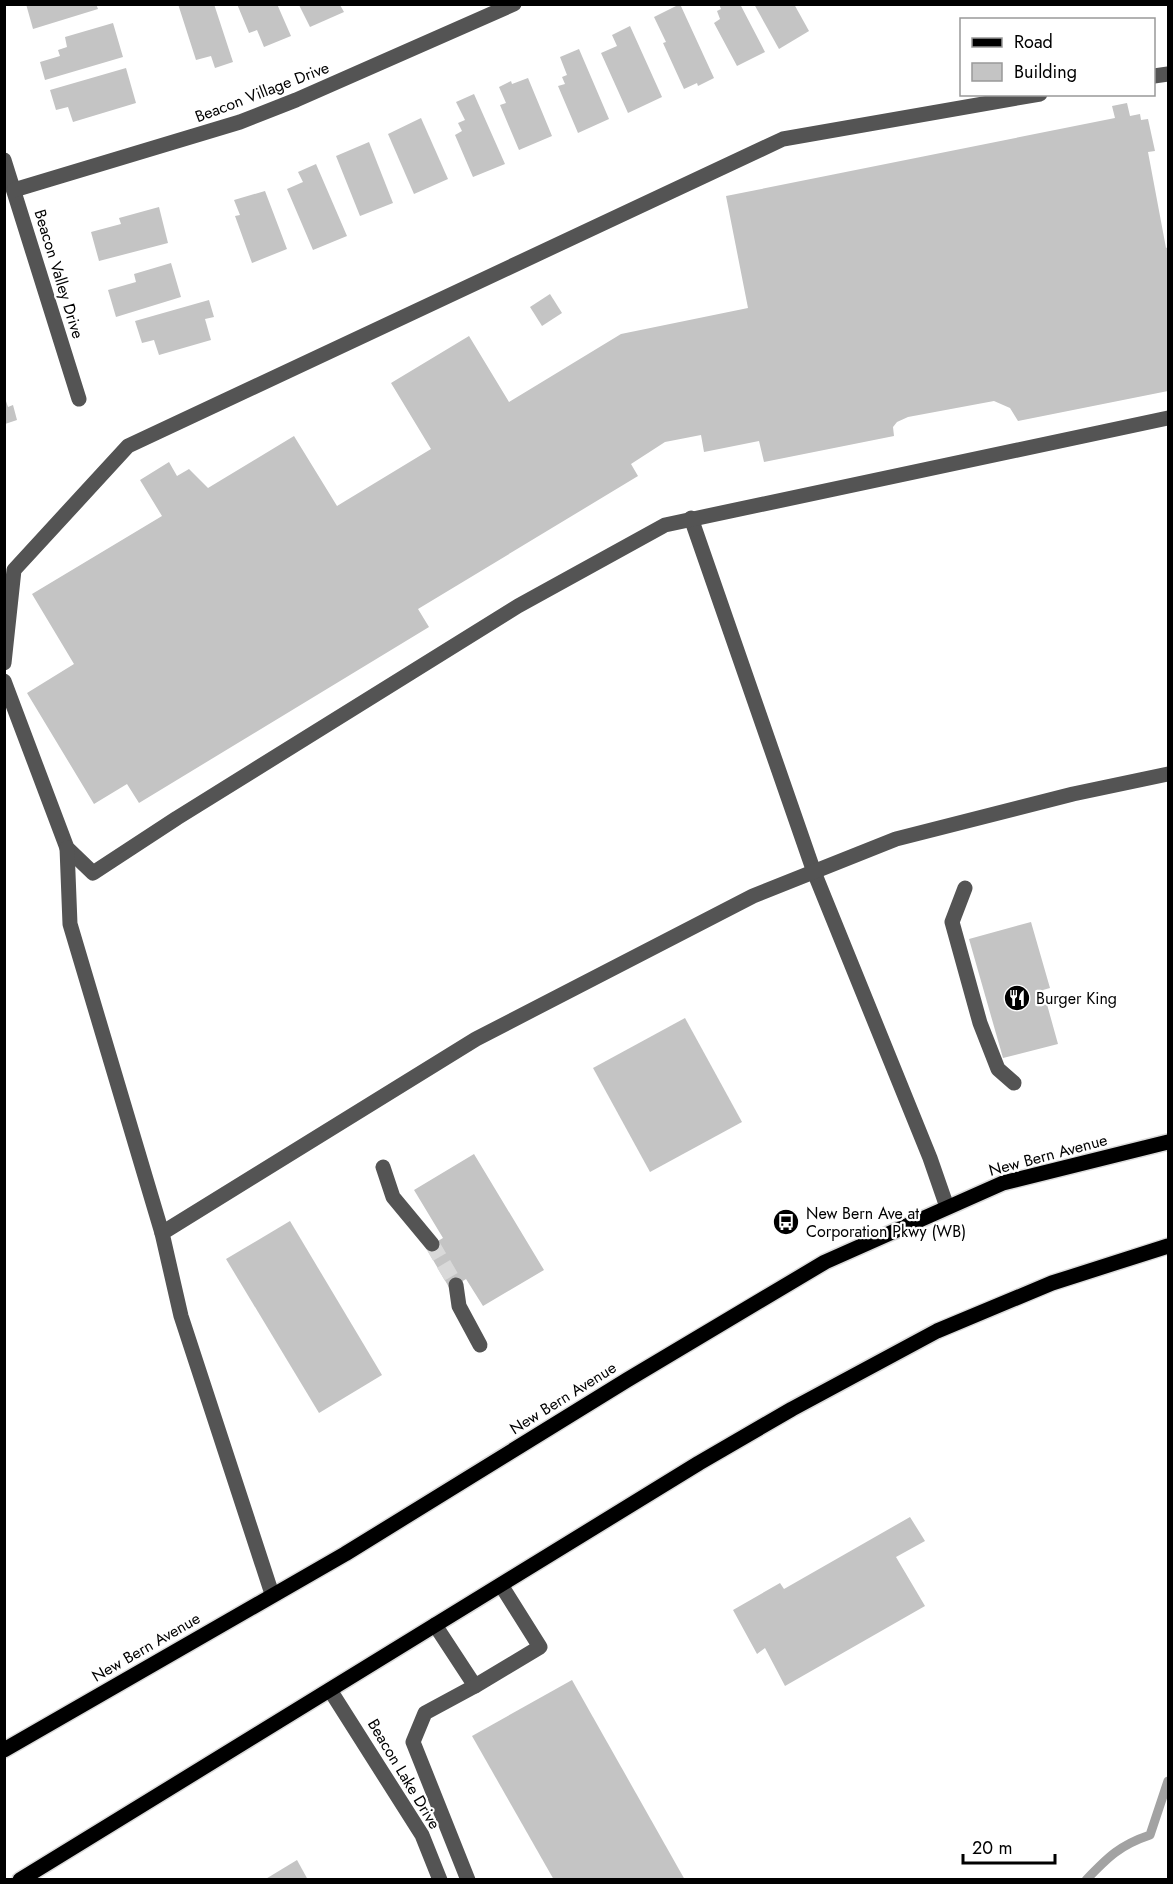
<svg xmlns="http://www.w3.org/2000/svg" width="1173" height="1884" font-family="Jost,sans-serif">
	<rect width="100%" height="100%" fill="#fff"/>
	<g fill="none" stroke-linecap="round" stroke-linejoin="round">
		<path stroke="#a2a2a2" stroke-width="9" d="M1086 1880C1108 1857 1120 1845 1150 1835L1168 1781"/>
	</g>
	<g fill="#c4c4c4">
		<path d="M26 4H96L98 9 33 29Z"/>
		<path d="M178 4H214L233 62 215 68 211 56 196 60Z"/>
		<path d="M237 4H277L291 36 264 47 257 30 249 33Z"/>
		<path d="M680 4 714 78 698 86 697 83 684 89 663 43 666 42 654 17Z"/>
		<path d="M719 4H740L765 52 737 66 714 23 720 19 717 11 721 9Z"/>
		<path d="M754 4H794L809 31 779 49Z"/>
		<path d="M299 5H340L344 12 310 27Z"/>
		<path d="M113 23 123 57 45 80 40 62 60 56 58 50 67 47 65 37Z"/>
		<path d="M630 26 662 97 628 113 601 53 617 46 612 35Z"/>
		<path d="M579 49 609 119 578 133 558 86 565 84 562 77 567 75 560 57Z"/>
		<path d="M126 68 136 103 73 122 68 107 56 110 50 90Z"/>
		<path d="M528 78 552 136 519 150 500 105 506 103 499 87 511 81 512 84Z"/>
		<path d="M474 94 505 164 473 177 455 135 462 131 458 123 465 120 456 102Z"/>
		<path d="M1127 103 1130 116 1140 114 1141 120 1148 119 1155 151 1148 152 1166 248 1168 247V391L1018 421 1010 408 994 401 908 417 897 422 893 427 894 436 764 462 759 441 704 452 701 435 665 442 631 464 638 476 418 609 429 627 139 803 127 784 94 804 27 693 74 664 32 594 162 516 140 480 169 462 177 476 189 469 208 488 294 436 337 506 431 449 391 383 469 336 509 402 621 334 748 308 726 196 1115 118 1112 106Z"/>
		<path d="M421 118 448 179 414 194 388 134Z"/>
		<path d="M369 142 393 203 360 216 336 156Z"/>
		<path d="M316 164 347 236 313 250 287 189 303 182 298 172Z"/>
		<path d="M265 191 287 249 252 263 235 216 240 215 234 200Z"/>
		<path d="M159 207 168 243 99 261 91 232 121 224 119 218Z"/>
		<path d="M171 263 181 297 116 317 108 290 136 282 134 274Z"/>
		<path d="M550 294 562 313 542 326 530 307Z"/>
		<path d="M209 300 214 317 205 319 211 340 159 355 154 340 142 343 135 321Z"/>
		<path d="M5 398 8 407 13 405 17 420 5 424Z"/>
		<path d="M1031 922 1050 988 1043 990 1058 1044 1003 1058 969 939Z"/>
		<path d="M685 1018 742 1122 650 1172 593 1068Z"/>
		<path d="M474 1154 544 1270 483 1306 466 1279 450 1289 426 1248 443 1238 414 1190Z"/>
		<path d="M290 1221 382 1375 319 1413 226 1259Z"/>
		<path d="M910 1517 925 1541 896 1557 925 1606 785 1686 765 1648 757 1654 733 1610 780 1583 784 1589Z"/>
		<path d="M572 1680 685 1880H554L472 1736Z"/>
		<path d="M297 1860 308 1880H264Z"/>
	</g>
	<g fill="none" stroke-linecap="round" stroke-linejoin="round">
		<path stroke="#d9d9d9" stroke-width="15" stroke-dasharray="15 8" stroke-linecap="butt" d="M432 1244 456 1285"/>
		<g stroke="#dbdbdb" stroke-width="18">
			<g id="major">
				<path d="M4 1750 345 1554 627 1380 825 1262 1003 1183 1168 1142"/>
				<path d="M20 1880 699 1463 792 1409 937 1331 1052 1283 1168 1246"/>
			</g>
		</g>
		<g stroke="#545454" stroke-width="15">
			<path d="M1154 76 1168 74"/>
			<path d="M4 160 79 399"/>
			<path d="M14 190 240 122 296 100 514 4"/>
			<path d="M691 518 814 872 930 1158 947 1207"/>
			<path d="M4 663 14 570 128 446 783 139 1040 94"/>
			<path d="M4 681 67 848 93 873 177 818 518 606 665 525 1168 418"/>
			<path d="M67 848 70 924 162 1233"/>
			<path d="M965 888 952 922 980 1023 998 1069 1014 1083"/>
			<path d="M383 1167 393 1197 432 1244"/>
			<path d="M456 1285 459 1306 480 1345"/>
			<path d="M272 1594 181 1316 162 1233 476 1039 753 896 896 839 1073 794 1168 774"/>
			<path d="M435 1625 475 1686"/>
			<path d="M330 1690 422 1835 440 1880"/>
			<path d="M468 1880 413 1742 425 1713 475 1686 540 1647 501 1585"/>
		</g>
		<use href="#major" stroke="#000" stroke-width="15"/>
	</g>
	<defs>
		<g id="restaurant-disc" transform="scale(1.35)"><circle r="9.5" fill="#000" stroke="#fff"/><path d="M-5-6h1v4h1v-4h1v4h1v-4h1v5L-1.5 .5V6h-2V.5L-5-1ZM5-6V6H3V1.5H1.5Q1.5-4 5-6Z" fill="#fff"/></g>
		<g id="bus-disc" transform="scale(1.35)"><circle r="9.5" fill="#000" stroke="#fff"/><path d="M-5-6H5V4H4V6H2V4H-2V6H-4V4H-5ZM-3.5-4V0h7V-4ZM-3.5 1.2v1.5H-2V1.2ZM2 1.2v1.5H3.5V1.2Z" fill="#fff"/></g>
	</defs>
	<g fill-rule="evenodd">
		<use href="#restaurant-disc" x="1017" y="998"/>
		<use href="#bus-disc" x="786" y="1222"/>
	</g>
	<g text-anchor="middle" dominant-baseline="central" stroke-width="4.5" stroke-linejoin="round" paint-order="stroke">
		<g font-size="16" fill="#000" stroke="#fff">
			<text transform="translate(262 92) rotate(-21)">Beacon Village Drive</text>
			<text transform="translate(59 274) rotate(73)">Beacon Valley Drive</text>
			<text transform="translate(1048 1155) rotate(-15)">New Bern Avenue</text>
			<text transform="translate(563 1398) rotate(-32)">New Bern Avenue</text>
			<text transform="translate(146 1647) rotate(-30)">New Bern Avenue</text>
			<text transform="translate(404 1774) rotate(59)">Beacon Lake Drive</text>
		</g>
		<g font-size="16" fill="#000" stroke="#fff" text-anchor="start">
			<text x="1036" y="998">Burger King</text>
			<text x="806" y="1213">New Bern Ave at<tspan x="806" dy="18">Corporation Pkwy (WB)</tspan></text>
		</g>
	</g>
	<rect width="1173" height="1884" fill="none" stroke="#000000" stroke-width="12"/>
	<rect x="960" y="18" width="195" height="78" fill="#ffffff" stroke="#999999" stroke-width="1.5"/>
	<rect x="972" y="38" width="30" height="9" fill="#000000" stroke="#999999" stroke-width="1.5"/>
	<text x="1014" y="48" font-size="18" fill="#000000">Road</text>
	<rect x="972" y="63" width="30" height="18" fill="#c4c4c4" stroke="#999999" stroke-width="1.5"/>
	<text x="1014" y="78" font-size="18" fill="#000000">Building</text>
	<path d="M963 1854v9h92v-9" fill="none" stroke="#000000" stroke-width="3"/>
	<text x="972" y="1854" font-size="18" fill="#000000" stroke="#ffffff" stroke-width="4.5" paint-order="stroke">20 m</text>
</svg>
